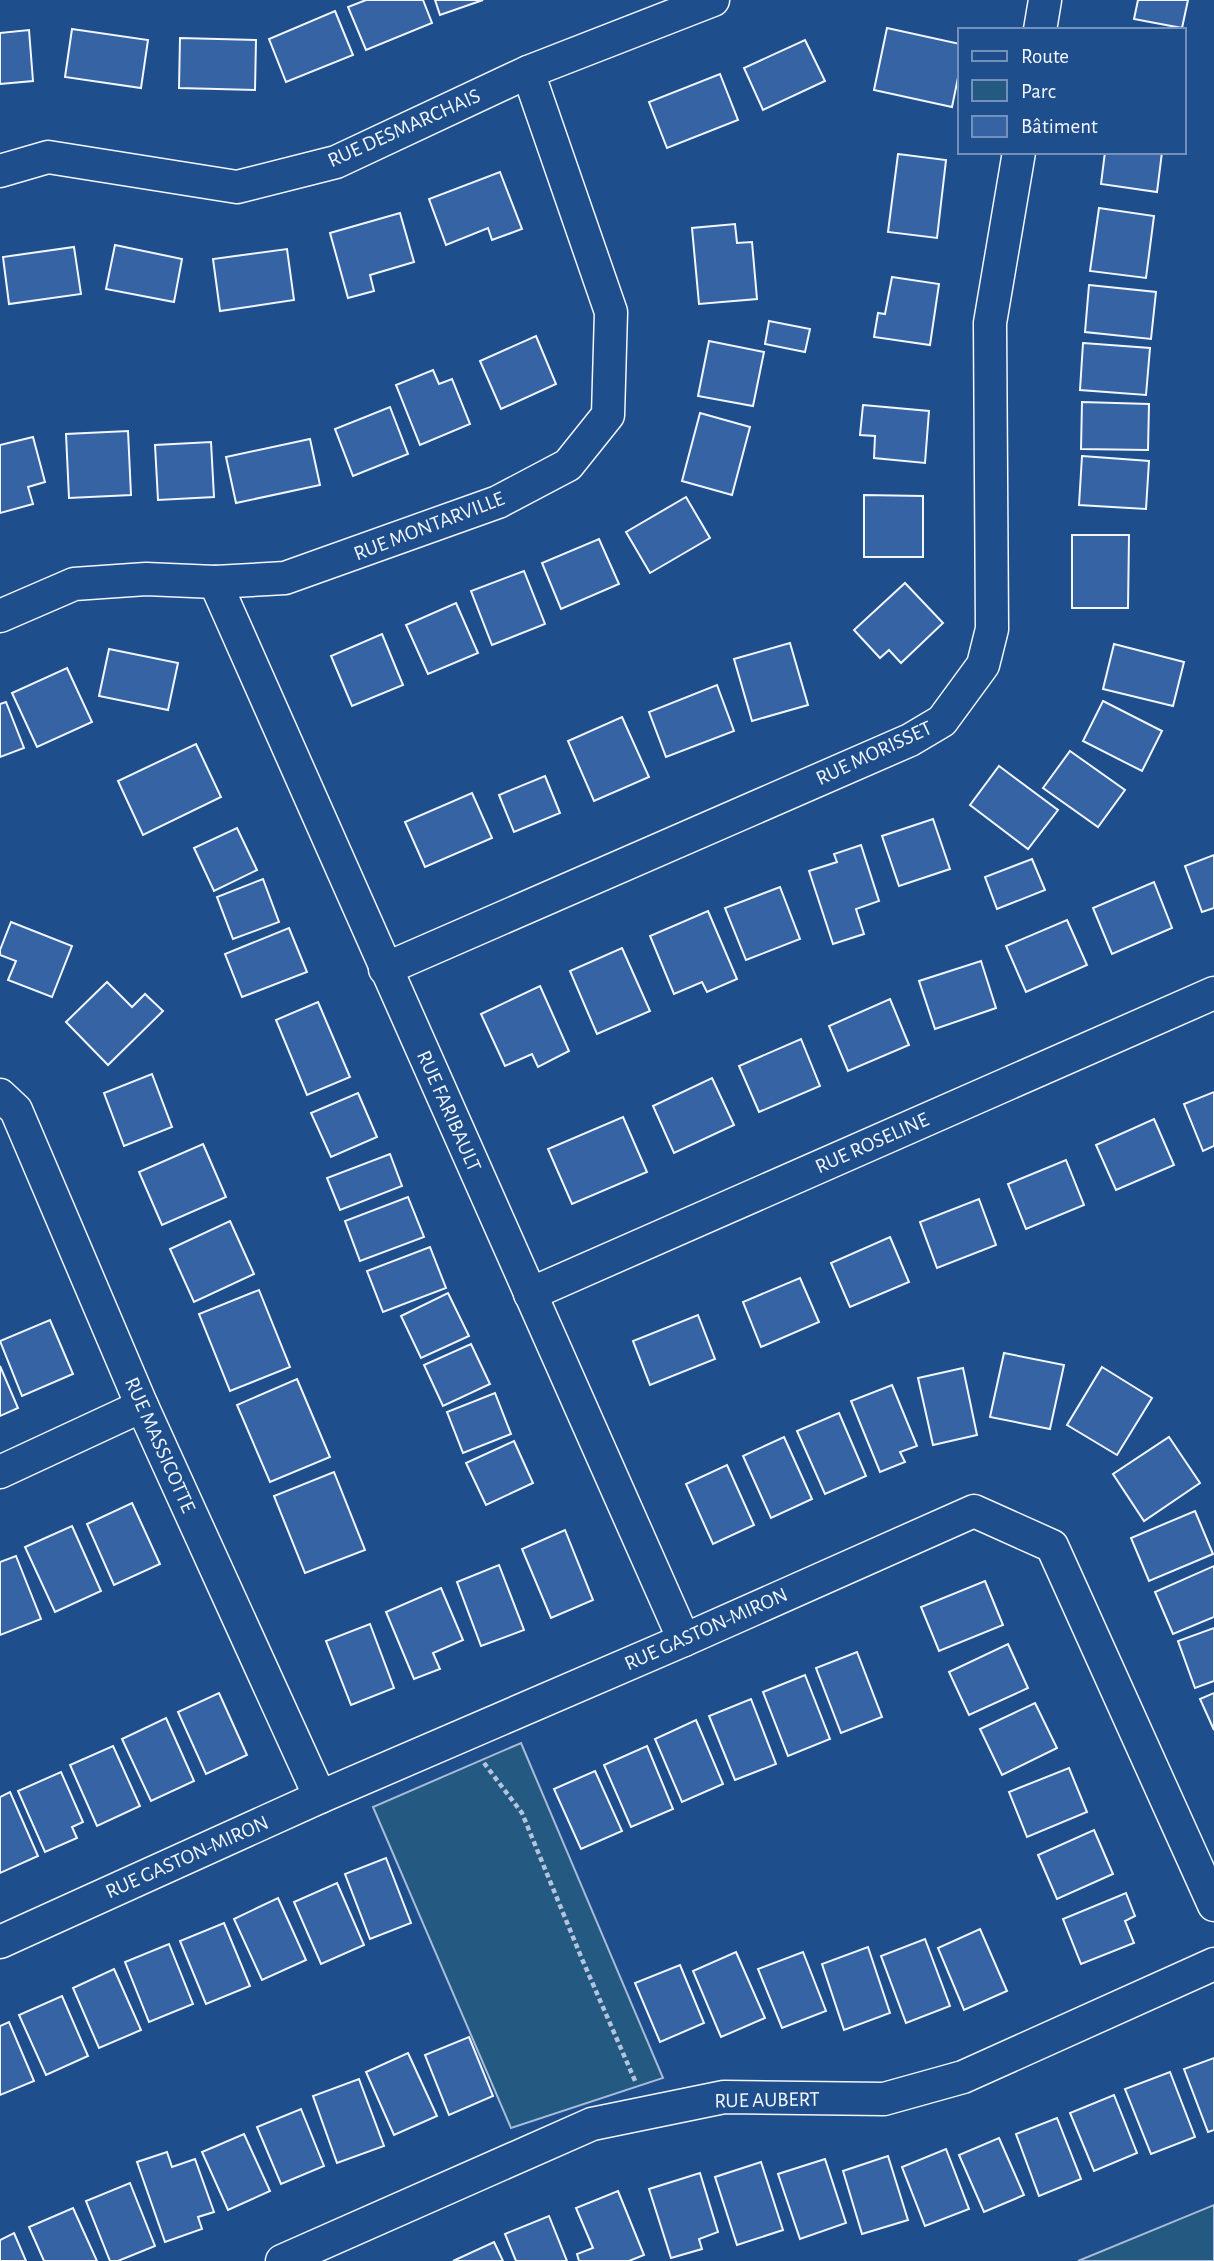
<svg xmlns="http://www.w3.org/2000/svg" width="1214" height="2261" font-family="'Alegreya Sans',sans-serif">
	<rect width="100%" height="100%" fill="#1f4e8c"/>
	<g fill="#245a82" stroke="#a8bbd7" stroke-width="2">
		<path d="M521 1743 663 2078 511 2128 373 1807Z"/>
		<path d="M1214 2205V2261H1078Z"/>
	</g>
	<g fill="#3563a3" stroke="#f2f6ff" stroke-width="2">
		<path d="M366 0H423L432 23 366 50 348 7Z"/>
		<path d="M435 0H483L440 15Z"/>
		<path d="M1138 0H1188L1182 28 1134 19Z"/>
		<path d="M335 11 353 55 286 82 269 39Z"/>
		<path d="M887 28 960 44V68L952 107 874 90Z"/>
		<path d="M72 29 148 40 141 88 65 77Z"/>
		<path d="M29 30 33 81 0 84V33Z"/>
		<path d="M180 38 256 40 255 90 179 88Z"/>
		<path d="M805 40 825 81 763 110 744 68Z"/>
		<path d="M720 74 738 120 667 148 649 102Z"/>
		<path d="M1105 152H1162L1157 192 1101 184Z"/>
		<path d="M898 154 946 160 937 238 888 232Z"/>
		<path d="M500 172 522 229 492 240 488 228 446 245 429 199Z"/>
		<path d="M1099 208 1154 216 1146 278 1090 271Z"/>
		<path d="M400 213 414 262 370 275 374 291 348 298 330 233Z"/>
		<path d="M735 224 737 243 752 242 757 299 699 304 692 228Z"/>
		<path d="M115 245 182 259 174 302 106 289Z"/>
		<path d="M74 247 81 294 9 304 3 257Z"/>
		<path d="M287 249 294 300 220 311 213 259Z"/>
		<path d="M892 277 939 284 930 345 874 337 878 313 885 314Z"/>
		<path d="M1089 285 1156 292 1151 339 1085 332Z"/>
		<path d="M769 321 810 329 805 352 765 344Z"/>
		<path d="M536 336 556 384 501 409 480 361Z"/>
		<path d="M709 341 764 352 753 406 698 396Z"/>
		<path d="M1083 343 1150 348 1146 395 1080 390Z"/>
		<path d="M433 370 439 384 452 379 470 424 420 445 396 385Z"/>
		<path d="M1082 402 1149 404 1148 450 1081 449Z"/>
		<path d="M863 405 929 411 925 463 874 458 875 436 860 435Z"/>
		<path d="M390 407 408 454 353 476 335 429Z"/>
		<path d="M700 413 750 427 732 495 682 481Z"/>
		<path d="M128 431 131 495 69 498 66 434Z"/>
		<path d="M33 437 45 482 28 487 33 504 0 513V445Z"/>
		<path d="M310 439 320 485 236 503 226 457Z"/>
		<path d="M211 442 214 497 158 500 155 445Z"/>
		<path d="M1082 456 1149 461 1146 509 1079 505Z"/>
		<path d="M864 495 923 496V557H864Z"/>
		<path d="M686 497 710 538 650 573 626 532Z"/>
		<path d="M1072 535H1129L1128 608H1072Z"/>
		<path d="M599 539 619 584 561 609 542 563Z"/>
		<path d="M524 571 545 624 492 645 471 591Z"/>
		<path d="M905 583 943 623 901 663 889 650 880 658 854 630Z"/>
		<path d="M456 603 478 653 428 674 406 625Z"/>
		<path d="M382 634 403 685 352 706 331 656Z"/>
		<path d="M790 643 808 705 752 721 734 659Z"/>
		<path d="M1114 644 1184 662 1173 706 1103 689Z"/>
		<path d="M109 649 178 663 168 710 99 696Z"/>
		<path d="M67 668 92 722 37 747 12 693Z"/>
		<path d="M717 685 734 731 666 757 649 712Z"/>
		<path d="M1103 701 1162 731 1142 771 1083 741Z"/>
		<path d="M6 702 24 748 0 757V704Z"/>
		<path d="M622 717 649 777 594 801 568 741Z"/>
		<path d="M196 744 221 797 143 835 118 781Z"/>
		<path d="M1070 751 1125 790 1098 827 1043 788Z"/>
		<path d="M999 766 1058 810 1028 849 970 805Z"/>
		<path d="M545 776 560 813 514 832 499 795Z"/>
		<path d="M472 793 492 838 425 867 405 822Z"/>
		<path d="M933 819 950 869 899 886 882 836Z"/>
		<path d="M237 828 257 870 214 891 194 848Z"/>
		<path d="M861 845 879 901 856 909 864 934 833 944 809 871 837 862 834 854Z"/>
		<path d="M1214 855V908L1202 912 1185 866Z"/>
		<path d="M1032 859 1045 890 997 909 985 877Z"/>
		<path d="M263 879 279 922 233 939 217 897Z"/>
		<path d="M1154 882 1172 928 1112 954 1093 908Z"/>
		<path d="M780 887 800 939 746 960 725 908Z"/>
		<path d="M708 911 737 979 707 992 702 982 674 994 650 936Z"/>
		<path d="M1067 920 1087 965 1026 992 1006 946Z"/>
		<path d="M11 922 72 946 52 997 8 980 16 961 0 955V950Z"/>
		<path d="M289 928 307 972 242 997 225 954Z"/>
		<path d="M622 948 650 1011 597 1034 570 971Z"/>
		<path d="M981 961 996 1008 935 1029 919 981Z"/>
		<path d="M107 982 132 1007 145 994 163 1011 108 1065 66 1022Z"/>
		<path d="M540 986 569 1051 538 1067 532 1054 505 1066 481 1014Z"/>
		<path d="M890 999 909 1045 848 1071 829 1026Z"/>
		<path d="M318 1002 350 1077 307 1095 276 1020Z"/>
		<path d="M801 1039 820 1086 759 1112 739 1066Z"/>
		<path d="M152 1074 172 1127 124 1146 104 1093Z"/>
		<path d="M712 1078 734 1125 674 1153 653 1106Z"/>
		<path d="M1214 1092V1146L1203 1151 1184 1104Z"/>
		<path d="M358 1093 377 1137 331 1157 311 1113Z"/>
		<path d="M623 1117 647 1172 572 1204 548 1149Z"/>
		<path d="M1154 1119 1174 1165 1116 1190 1096 1145Z"/>
		<path d="M203 1144 226 1197 162 1225 139 1172Z"/>
		<path d="M390 1154 402 1186 340 1210 327 1178Z"/>
		<path d="M1066 1160 1084 1205 1026 1229 1008 1184Z"/>
		<path d="M408 1197 424 1237 360 1261 345 1221Z"/>
		<path d="M979 1199 996 1245 937 1268 920 1222Z"/>
		<path d="M230 1221 254 1274 194 1302 170 1249Z"/>
		<path d="M890 1237 909 1282 850 1307 831 1263Z"/>
		<path d="M430 1247 446 1288 383 1312 367 1271Z"/>
		<path d="M800 1278 819 1322 761 1347 743 1302Z"/>
		<path d="M259 1290 290 1367 230 1391 199 1314Z"/>
		<path d="M448 1293 469 1336 421 1358 401 1316Z"/>
		<path d="M698 1315 715 1359 650 1385 633 1341Z"/>
		<path d="M50 1320 73 1374 22 1396 0 1341Z"/>
		<path d="M471 1344 490 1384 443 1406 424 1365Z"/>
		<path d="M1004 1353 1064 1365 1050 1429 990 1417Z"/>
		<path d="M0 1366 18 1408 0 1416Z"/>
		<path d="M1102 1367 1152 1398 1117 1455 1067 1425Z"/>
		<path d="M963 1368 977 1435 933 1445 918 1378Z"/>
		<path d="M297 1379 330 1457 270 1482 237 1405Z"/>
		<path d="M892 1385 917 1446 900 1452 905 1462 880 1472 851 1401Z"/>
		<path d="M495 1393 511 1434 463 1453 447 1412Z"/>
		<path d="M839 1413 866 1476 825 1494 797 1431Z"/>
		<path d="M784 1437 812 1499 771 1518 743 1456Z"/>
		<path d="M1169 1437 1200 1483 1144 1521 1113 1474Z"/>
		<path d="M514 1441 533 1483 486 1505 466 1463Z"/>
		<path d="M727 1465 754 1525 713 1544 686 1484Z"/>
		<path d="M334 1472 365 1550 305 1573 274 1496Z"/>
		<path d="M132 1503 160 1564 114 1585 87 1524Z"/>
		<path d="M1195 1511 1213 1554 1149 1581 1131 1538Z"/>
		<path d="M72 1526 101 1591 55 1612 25 1547Z"/>
		<path d="M565 1530 593 1600 551 1618 522 1549Z"/>
		<path d="M16 1556 41 1619 0 1635V1562Z"/>
		<path d="M499 1565 524 1630 481 1646 457 1582Z"/>
		<path d="M1214 1566V1617L1173 1634 1155 1592Z"/>
		<path d="M985 1581 1003 1625 939 1651 921 1607Z"/>
		<path d="M441 1588 463 1640 433 1653 440 1669 414 1679 386 1612Z"/>
		<path d="M370 1624 394 1688 351 1705 326 1641Z"/>
		<path d="M1214 1628V1681L1195 1688 1178 1641Z"/>
		<path d="M1008 1644 1028 1688 969 1715 949 1672Z"/>
		<path d="M857 1652 882 1717 841 1733 816 1668Z"/>
		<path d="M805 1675 830 1739 788 1756 763 1692Z"/>
		<path d="M219 1693 247 1755 206 1774 178 1712Z"/>
		<path d="M1214 1693V1730L1200 1699Z"/>
		<path d="M751 1699 776 1764 735 1780 709 1716Z"/>
		<path d="M1035 1703 1057 1748 1002 1775 980 1729Z"/>
		<path d="M166 1718 194 1781 151 1801 122 1739Z"/>
		<path d="M696 1720 723 1784 682 1802 655 1739Z"/>
		<path d="M113 1746 140 1806 97 1826 70 1765Z"/>
		<path d="M647 1746 673 1809 631 1827 604 1765Z"/>
		<path d="M1069 1768 1087 1812 1027 1837 1009 1792Z"/>
		<path d="M595 1771 622 1831 581 1849 554 1789Z"/>
		<path d="M61 1772 83 1822 72 1827 77 1838 45 1852 18 1791Z"/>
		<path d="M10 1792 38 1856 0 1873V1797Z"/>
		<path d="M1094 1830 1113 1874 1057 1899 1038 1855Z"/>
		<path d="M386 1858 411 1923 370 1939 345 1874Z"/>
		<path d="M337 1883 364 1945 321 1964 294 1902Z"/>
		<path d="M1126 1893 1135 1916 1125 1921 1134 1943 1081 1964 1063 1919Z"/>
		<path d="M278 1898 306 1960 262 1980 234 1919Z"/>
		<path d="M224 1923 250 1986 206 2004 180 1941Z"/>
		<path d="M980 1929 1007 1991 964 2010 938 1948Z"/>
		<path d="M925 1939 950 2006 906 2023 881 1956Z"/>
		<path d="M169 1944 193 2004 149 2022 125 1962Z"/>
		<path d="M868 1947 890 2013 844 2030 822 1964Z"/>
		<path d="M736 1952 765 2018 721 2037 693 1971Z"/>
		<path d="M803 1952 826 2011 782 2028 758 1969Z"/>
		<path d="M680 1965 704 2023 660 2042 635 1983Z"/>
		<path d="M114 1969 141 2030 99 2048 73 1988Z"/>
		<path d="M62 1996 88 2056 46 2075 19 2015Z"/>
		<path d="M9 2022 34 2081 0 2095V2026Z"/>
		<path d="M469 2037 493 2096 449 2115 425 2055Z"/>
		<path d="M408 2053 437 2116 394 2135 366 2072Z"/>
		<path d="M1214 2058V2130L1208 2132 1184 2069Z"/>
		<path d="M1170 2072 1195 2137 1151 2154 1125 2089Z"/>
		<path d="M359 2079 384 2146 337 2163 313 2096Z"/>
		<path d="M1114 2095 1137 2153 1094 2171 1070 2113Z"/>
		<path d="M301 2109 324 2166 281 2184 257 2127Z"/>
		<path d="M1057 2118 1081 2179 1039 2196 1016 2134Z"/>
		<path d="M244 2134 270 2191 228 2210 202 2152Z"/>
		<path d="M999 2138 1024 2195 984 2212 959 2155Z"/>
		<path d="M946 2149 969 2209 925 2226 902 2167Z"/>
		<path d="M167 2152 172 2167 195 2159 214 2212 198 2217 202 2229 165 2242 137 2162Z"/>
		<path d="M888 2156 908 2220 862 2234 843 2171Z"/>
		<path d="M825 2159 846 2223 800 2239 778 2174Z"/>
		<path d="M761 2162 783 2230 737 2245 715 2177Z"/>
		<path d="M700 2173 718 2232 699 2239 702 2249 671 2258 649 2189Z"/>
		<path d="M130 2183 155 2246 118 2261H110L86 2201Z"/>
		<path d="M618 2191 644 2255 629 2261H579L577 2254 593 2248 576 2208Z"/>
		<path d="M73 2208 97 2261H44L29 2227Z"/>
		<path d="M549 2216 567 2261H516L505 2234Z"/>
		<path d="M14 2233 26 2261H0V2240Z"/>
		<path d="M494 2242 503 2261H453Z"/>
	</g>
	<g fill="none" stroke-linecap="round" stroke-linejoin="round">
		<g stroke="#f2f6ff" stroke-width="35">
			<g id="minor">
				<path d="M1040 30 1045 0"/>
				<path d="M0 171 48 157 237 187 336 162 528 72 713 0"/>
				<path d="M215 582 684 1640"/>
				<path d="M0 616 74 584 146 579 215 582 285 578 498 502 568 465 608 415 611 312 528 72"/>
				<path d="M385 969 910 740 942 721 983 665 992 629 990 323 1019 152"/>
				<path d="M0 1095 16 1110 142 1406 320 1797"/>
				<path d="M530 1294 1214 993"/>
				<path d="M0 1472 142 1406"/>
				<path d="M0 1942 320 1797 684 1640 974 1511 1052 1546 1214 1905"/>
				<path d="M282 2261 592 2124 724 2097 884 2099 963 2077 1214 1964"/>
			</g>
		</g>
		<path stroke="#b3c4dc" stroke-width="4.5" stroke-dasharray="5 3.5" stroke-linecap="butt" d="M484 1763 522 1813 582 1959 636 2083"/>
		<use href="#minor" stroke="#1f4e8c" stroke-width="32"/>
	</g>
	<g text-anchor="middle" dominant-baseline="central" stroke-width="5" stroke-linejoin="round" paint-order="stroke">
		<g font-size="21" fill="#f2f6ff" stroke="#1f4e8c">
			<text transform="translate(404 128) rotate(-24)">RUE DESMARCHAIS</text>
			<text transform="translate(429 526) rotate(-21)">RUE MONTARVILLE</text>
			<text transform="translate(874 753) rotate(-25)">RUE MORISSET</text>
			<text transform="translate(449 1111) rotate(66)">RUE FARIBAULT</text>
			<text transform="translate(872 1143) rotate(-24)">RUE ROSELINE</text>
			<text transform="translate(160 1445) rotate(66)">RUE MASSICOTTE</text>
			<text transform="translate(706 1629) rotate(-24)">RUE GASTON-MIRON</text>
			<text transform="translate(187 1857) rotate(-24)">RUE GASTON-MIRON</text>
			<text transform="translate(767 2100) rotate(-1)">RUE AUBERT</text>
		</g>
	</g>
	<rect x="958" y="28" width="228" height="126" fill="#1f4e8c" stroke="#7391ba" stroke-width="2"/>
	<rect x="972" y="51" width="35" height="10" fill="#1f4e8c" stroke="#7391ba" stroke-width="2"/>
	<text x="1021" y="63" font-size="21" fill="#f2f6ff">Route</text>
	<rect x="972" y="80" width="35" height="21" fill="#245a82" stroke="#7391ba" stroke-width="2"/>
	<text x="1021" y="98" font-size="21" fill="#f2f6ff">Parc</text>
	<rect x="972" y="116" width="35" height="21" fill="#3563a3" stroke="#7391ba" stroke-width="2"/>
	<text x="1021" y="133" font-size="21" fill="#f2f6ff">Bâtiment</text>
</svg>
